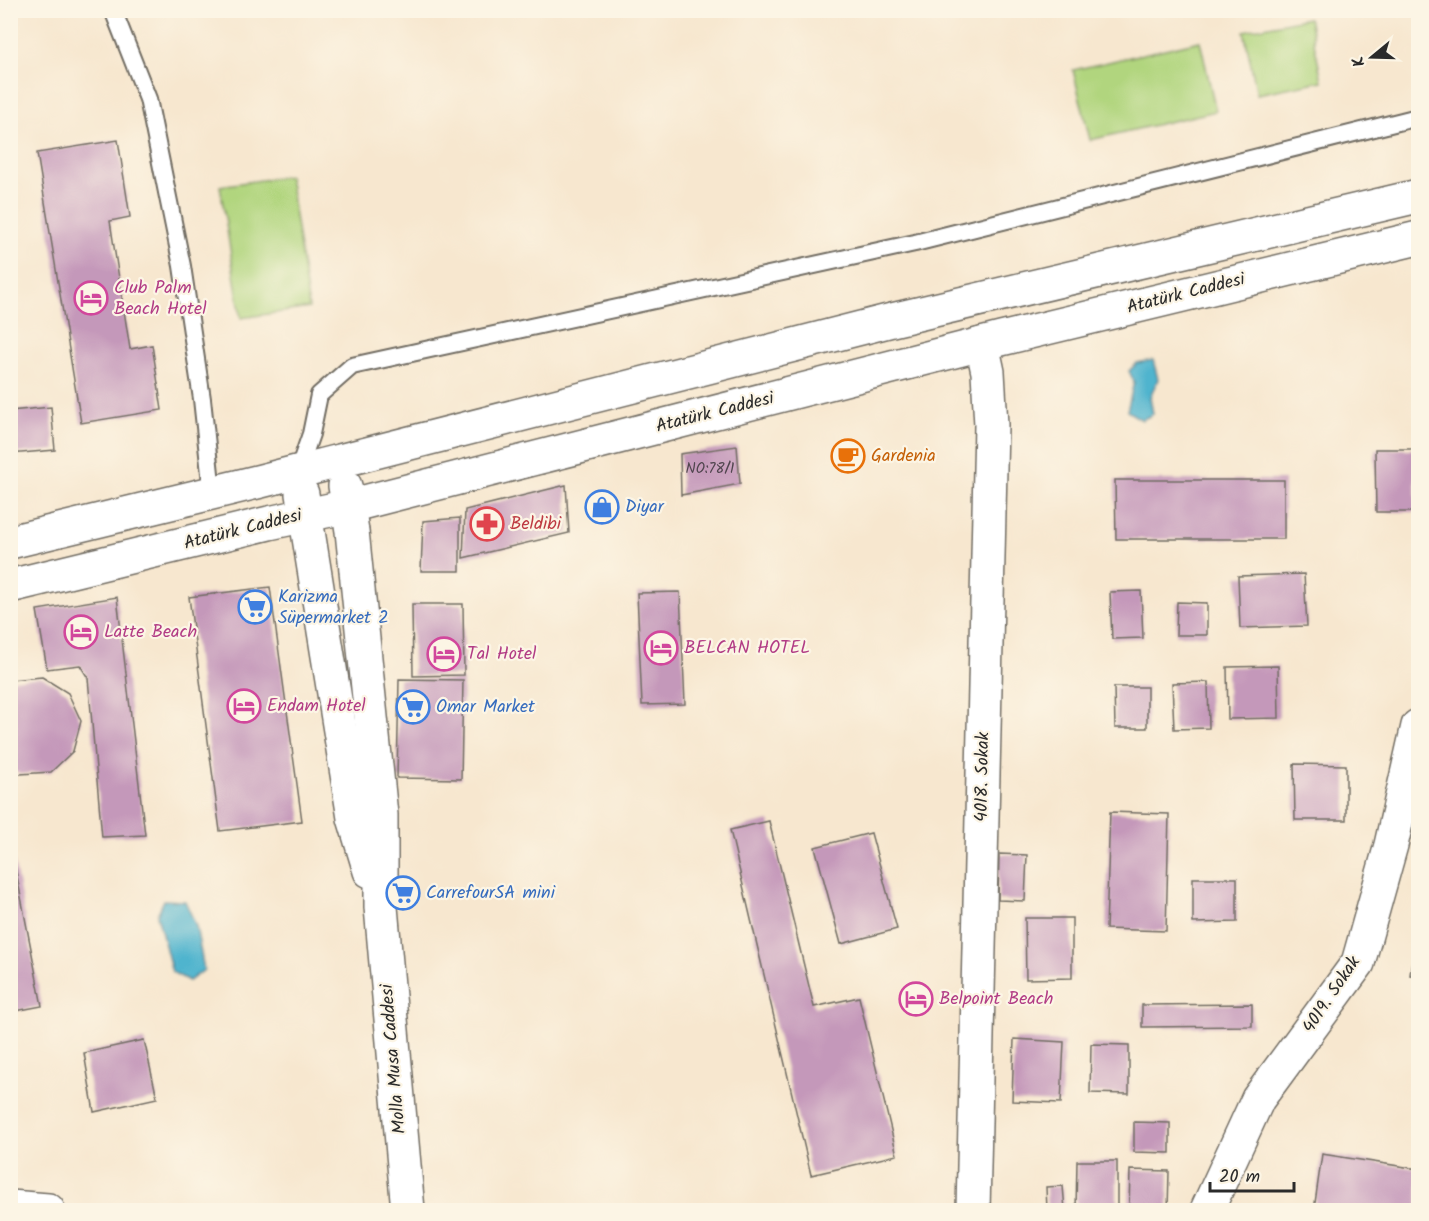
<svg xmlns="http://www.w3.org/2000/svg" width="1429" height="1221" font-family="Kalam,sans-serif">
	<rect width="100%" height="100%" fill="#fcf5e5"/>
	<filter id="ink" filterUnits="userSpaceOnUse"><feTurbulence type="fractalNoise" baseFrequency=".0167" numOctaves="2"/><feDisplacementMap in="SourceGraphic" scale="12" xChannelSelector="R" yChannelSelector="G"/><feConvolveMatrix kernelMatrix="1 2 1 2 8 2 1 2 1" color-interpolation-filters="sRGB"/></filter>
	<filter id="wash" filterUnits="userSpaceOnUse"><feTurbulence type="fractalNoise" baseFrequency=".008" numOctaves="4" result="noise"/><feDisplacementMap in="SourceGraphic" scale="24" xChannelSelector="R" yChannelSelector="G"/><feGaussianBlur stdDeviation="1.35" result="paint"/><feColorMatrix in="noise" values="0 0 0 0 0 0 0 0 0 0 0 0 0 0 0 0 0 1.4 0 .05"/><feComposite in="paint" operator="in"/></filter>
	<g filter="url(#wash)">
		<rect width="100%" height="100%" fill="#f7e7cf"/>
		<g fill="#b1d57e" stroke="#6e8054" stroke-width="1.5">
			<path d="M1309 18 1322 81 1257 94 1244 31Z"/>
			<path d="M1200 41 1216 111 1090 140 1073 70Z"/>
			<path d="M289 176 309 308 241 318 220 186Z"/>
		</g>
		<g fill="#50b4ce" stroke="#3e707c" stroke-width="1.5">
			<path d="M1153 360 1158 379 1150 397 1153 414 1142 420 1127 411 1134 382 1129 371 1137 363Z"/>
			<path d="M164 900 185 901 196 926 204 970 189 981 172 972 157 915Z"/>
		</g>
		<g id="blocks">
			<g fill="#c498ba">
				<path d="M118 140 130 217 110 221 130 349 152 345 162 410 81 423 37 153Z"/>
				<path d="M51 407 55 450 10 454V411Z"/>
				<path d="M737 446 740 484 681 495 680 454Z"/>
				<path d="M1375 449H1415L1416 512H1376Z"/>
				<path d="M1115 480H1284V539H1116Z"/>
				<path d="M566 485 569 533 463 558 465 510Z"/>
				<path d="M460 518V571H421L423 521Z"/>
				<path d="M1304 574 1307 626 1240 628 1238 576Z"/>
				<path d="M270 587 302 821 220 831 189 597Z"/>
				<path d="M1141 591 1143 638 1112 639 1110 592Z"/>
				<path d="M680 592 685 704 642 705 637 593Z"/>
				<path d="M117 597 145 835 102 837 88 678 80 665 47 669 37 610Z"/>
				<path d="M1177 602 1207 603V635H1176Z"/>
				<path d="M412 604H463L464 675 413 676Z"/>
				<path d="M1278 666 1279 718 1228 719 1227 667Z"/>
				<path d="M42 677 68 693 81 721 73 751 51 772 20 774 10 769V680Z"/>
				<path d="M399 679 463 680 461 779 397 778Z"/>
				<path d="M1208 682 1209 728 1174 729 1172 683Z"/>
				<path d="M1114 687H1147V728H1115Z"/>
				<path d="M1294 764 1346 765V820H1295Z"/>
				<path d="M1110 812 1169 814 1166 931 1106 929Z"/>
				<path d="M769 821 814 1007 859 997 897 1155 811 1175 730 830Z"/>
				<path d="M871 833 897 929 841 944 815 847Z"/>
				<path d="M10 850H12L42 1006 10 1012Z"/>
				<path d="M999 854 1027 855 1025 901 998 900Z"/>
				<path d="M1193 878H1237V922L1193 923Z"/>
				<path d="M1025 918H1072V978L1026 979Z"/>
				<path d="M1416 929H1418V976L1410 975Z"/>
				<path d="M1252 1004V1026L1142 1027V1005Z"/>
				<path d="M1014 1039 1064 1042 1061 1103 1012 1101Z"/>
				<path d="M144 1040 157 1098 94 1112 84 1053Z"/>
				<path d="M1091 1044 1129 1045V1094L1090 1093Z"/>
				<path d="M1134 1122 1170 1123V1153L1134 1152Z"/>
				<path d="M1322 1154 1418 1169V1210H1314Z"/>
				<path d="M1077 1161H1117V1210H1076Z"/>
				<path d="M1130 1170 1169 1171 1168 1210H1129Z"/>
				<path d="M1063 1186 1065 1210H1047L1046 1187Z"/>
			</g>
		</g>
	</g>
	<g filter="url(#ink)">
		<use href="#blocks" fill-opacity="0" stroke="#726d64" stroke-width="1.5"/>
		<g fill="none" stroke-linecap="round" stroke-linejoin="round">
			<g stroke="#726d64" stroke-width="20">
				<g id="service">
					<path d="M113 10 148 99 182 266 202 399 212 492"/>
					<path d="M298 471 311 434 319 395 352 366 915 243 1418 117"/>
				</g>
			</g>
			<g stroke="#726d64" stroke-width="36">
				<g id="minor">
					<path d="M10 1207 48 1210"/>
					<path d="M973 1210 991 425 988 372 982 344"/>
					<path d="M1207 1210 1258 1099 1358 963 1391 845 1418 726"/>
				</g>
			</g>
			<g stroke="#726d64" stroke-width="36">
				<g id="tertiary">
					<path d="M345 486 352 531 381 815V907L408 1210"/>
					<path d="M302 494 354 818 370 871"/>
					<path d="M10 542 261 481 892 320 1418 196"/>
					<path d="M10 586 269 523 349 506 1001 339 1418 238"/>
				</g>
			</g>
			<use href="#service" stroke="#fff" stroke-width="16"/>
			<use href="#minor" stroke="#fff" stroke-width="33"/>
			<use href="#tertiary" stroke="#fff" stroke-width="33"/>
		</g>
	</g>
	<defs>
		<g id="hotel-ring" transform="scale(1.725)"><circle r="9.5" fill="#fcf5e5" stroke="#d1479c" stroke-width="1.5"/><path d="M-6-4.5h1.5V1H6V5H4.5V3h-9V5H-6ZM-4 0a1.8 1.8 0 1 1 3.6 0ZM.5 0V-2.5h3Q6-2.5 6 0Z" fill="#d1479c"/></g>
		<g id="cafe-ring" transform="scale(1.725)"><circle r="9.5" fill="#fcf5e5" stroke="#e8710a" stroke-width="1.5"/><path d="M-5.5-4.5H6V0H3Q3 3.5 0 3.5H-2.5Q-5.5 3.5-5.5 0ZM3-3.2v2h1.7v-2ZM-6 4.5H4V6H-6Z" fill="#e8710a"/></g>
		<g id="shop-ring" transform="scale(1.725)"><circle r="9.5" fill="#fcf5e5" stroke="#3f7fe0" stroke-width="1.5"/><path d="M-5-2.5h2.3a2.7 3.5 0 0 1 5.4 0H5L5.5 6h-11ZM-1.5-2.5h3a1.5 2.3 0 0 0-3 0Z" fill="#3f7fe0"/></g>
		<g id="pharmacy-ring" transform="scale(1.725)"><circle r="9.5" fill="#fcf5e5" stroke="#e0444e" stroke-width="1.5"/><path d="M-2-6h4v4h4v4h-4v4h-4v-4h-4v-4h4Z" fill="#e0444e"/></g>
		<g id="supermarket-ring" transform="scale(1.725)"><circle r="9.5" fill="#fcf5e5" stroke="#3f7fe0" stroke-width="1.5"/><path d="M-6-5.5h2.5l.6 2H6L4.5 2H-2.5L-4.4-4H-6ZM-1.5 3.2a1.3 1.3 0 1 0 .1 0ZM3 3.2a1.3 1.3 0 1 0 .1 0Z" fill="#3f7fe0"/></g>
	</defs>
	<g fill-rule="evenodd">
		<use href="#hotel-ring" x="91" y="298"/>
		<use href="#cafe-ring" x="848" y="456"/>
		<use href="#shop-ring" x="602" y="507"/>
		<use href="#pharmacy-ring" x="487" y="524"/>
		<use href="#supermarket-ring" x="255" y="607"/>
		<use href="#hotel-ring" x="81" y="632"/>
		<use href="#hotel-ring" x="661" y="648"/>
		<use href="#hotel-ring" x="444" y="654"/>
		<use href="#hotel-ring" x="244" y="706"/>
		<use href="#supermarket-ring" x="413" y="707"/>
		<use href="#supermarket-ring" x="403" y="893"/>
		<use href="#hotel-ring" x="916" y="999"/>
	</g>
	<g text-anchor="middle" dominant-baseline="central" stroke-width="4.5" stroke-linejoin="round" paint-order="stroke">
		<g font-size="15" fill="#51464f">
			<text x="710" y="469">NO:78/1</text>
		</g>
		<g font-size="18" fill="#b23c85" stroke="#fcf5e5" text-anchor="start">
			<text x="114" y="288">Club Palm<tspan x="114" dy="21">Beach Hotel</tspan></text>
			<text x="104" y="632">Latte Beach</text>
			<text x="684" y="648">BELCAN HOTEL</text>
			<text x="467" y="654">Tal Hotel</text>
			<text x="267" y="706">Endam Hotel</text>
			<text x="939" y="999">Belpoint Beach</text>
		</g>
		<g font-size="18" fill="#2b2b2b" stroke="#fcf5e5">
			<text transform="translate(1186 294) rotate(-14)">Atatürk Caddesi</text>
			<text transform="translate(715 413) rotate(-14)">Atatürk Caddesi</text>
			<text transform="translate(243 530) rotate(-14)">Atatürk Caddesi</text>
			<text transform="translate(983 777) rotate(-89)">4018. Sokak</text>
			<text transform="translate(1332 995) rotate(-56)">4019. Sokak</text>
			<text transform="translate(394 1059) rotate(-95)">Molla Musa Caddesi</text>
		</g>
		<g font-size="18" fill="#c56008" stroke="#fcf5e5" text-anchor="start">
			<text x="871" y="456">Gardenia</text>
		</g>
		<g font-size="18" fill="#366cbe" stroke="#fcf5e5" text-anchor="start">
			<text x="625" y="507">Diyar</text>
			<text x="278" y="597">Karizma<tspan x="278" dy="21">Süpermarket 2</tspan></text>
			<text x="436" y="707">Omar Market</text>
			<text x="426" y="893">CarrefourSA mini</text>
		</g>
		<g font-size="18" fill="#be3a42" stroke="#fcf5e5" text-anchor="start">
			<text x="510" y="524">Beldibi</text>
		</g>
	</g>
	<rect width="1429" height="1221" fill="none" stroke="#fcf5e5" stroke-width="36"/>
	<g transform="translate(1372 57) rotate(251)" stroke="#fcf5e5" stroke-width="4.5" paint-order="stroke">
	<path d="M0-4.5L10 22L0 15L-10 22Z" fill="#2b2b2b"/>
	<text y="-9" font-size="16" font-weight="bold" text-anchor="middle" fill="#2b2b2b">K</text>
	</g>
	<path d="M1210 1182v9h84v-9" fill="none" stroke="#2b2b2b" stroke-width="3"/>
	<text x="1219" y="1182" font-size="18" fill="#2b2b2b" stroke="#fcf5e5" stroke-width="4.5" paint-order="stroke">20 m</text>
</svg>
